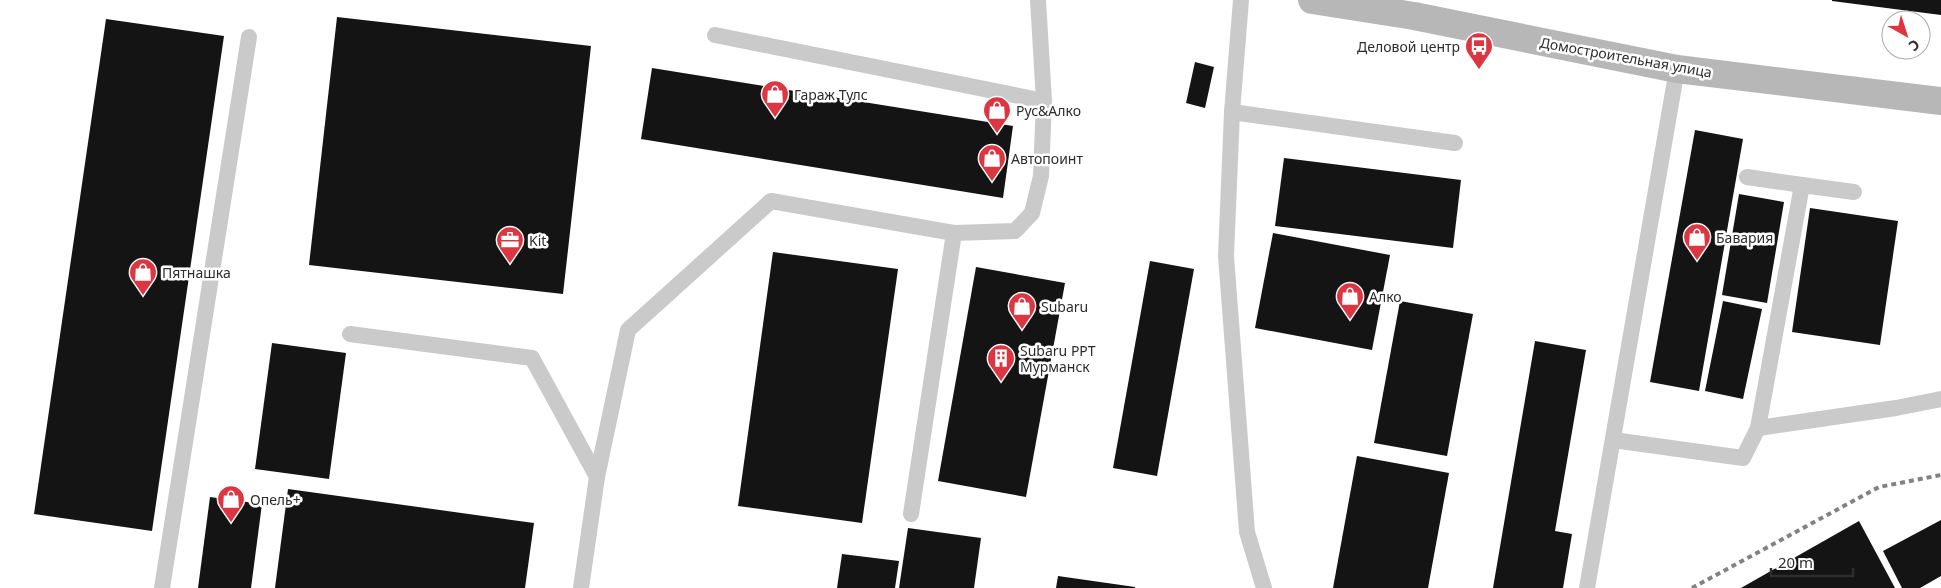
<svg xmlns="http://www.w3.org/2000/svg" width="1941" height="588" font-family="'Noto Sans',sans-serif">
	<rect width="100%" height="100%" fill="#fff"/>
	<g fill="#141414">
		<path d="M1832 0H1941V15L1832 1Z"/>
		<path d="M337 17 591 46 563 294 309 265Z"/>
		<path d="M106 19 224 36 152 531 34 514Z"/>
		<path d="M1195 62 1214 67 1205 108 1186 103Z"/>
		<path d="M652 68 1013 126 1003 198 641 139Z"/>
		<path d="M1695 130 1743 139 1699 391 1650 382Z"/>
		<path d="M1284 158 1461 180 1453 248 1275 226Z"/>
		<path d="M1739 194 1784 202 1767 303 1722 295Z"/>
		<path d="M1810 208 1898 221 1880 345 1792 332Z"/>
		<path d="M1273 233 1390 255 1372 350 1255 328Z"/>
		<path d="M773 252 898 269 862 523 738 506Z"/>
		<path d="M1150 261 1194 269 1157 476 1113 468Z"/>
		<path d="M976 267 1065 283 1026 497 938 481Z"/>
		<path d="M1400 301 1473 314 1447 456 1374 443Z"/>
		<path d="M1723 301 1762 309 1743 399 1705 391Z"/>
		<path d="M1535 341 1586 350 1555 531 1572 534 1563 588H1493Z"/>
		<path d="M272 343 346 353 329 479 255 469Z"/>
		<path d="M1357 456 1449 473 1428 588H1333Z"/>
		<path d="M288 489 534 523 525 588H275Z"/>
		<path d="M210 497 262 504 251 588H198Z"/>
		<path d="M1941 520V576L1920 588H1902L1883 551Z"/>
		<path d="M1859 521 1895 588H1741Z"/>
		<path d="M908 528 981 538 974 588H899Z"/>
		<path d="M842 554 899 561 895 588H837Z"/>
		<path d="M1058 576 1135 587V588H1056Z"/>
	</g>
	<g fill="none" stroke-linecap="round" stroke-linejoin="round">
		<g stroke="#cacaca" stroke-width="16">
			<path d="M1241 0 1232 112 1226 256 1247 532 1264 588"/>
			<path d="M715 35 1044 101"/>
			<path d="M1232 112 1455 143"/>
			<path d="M1747 177 1802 185"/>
			<path d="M350 334 532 358 597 477"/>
			<path d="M1758 428 1896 408 1941 399"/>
			<path d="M1613 440 1743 458 1758 428 1802 185 1854 192"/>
			<path d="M911 514 954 233"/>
			<path d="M162 588 249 37"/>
			<path d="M581 588 597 477 628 330 771 201 954 233 1015 231 1032 213 1041 176 1044 101 1038 0"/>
			<path d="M1587 588 1677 69"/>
		</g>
		<path stroke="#b7b7b7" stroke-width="28" d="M1312 0 1414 16 1677 69 1941 101"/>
		<path stroke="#828282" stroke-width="4" stroke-dasharray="5 4" stroke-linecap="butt" d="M1692 588 1879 487 1941 475"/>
	</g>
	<defs>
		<g id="bus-pin" transform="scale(1.4375)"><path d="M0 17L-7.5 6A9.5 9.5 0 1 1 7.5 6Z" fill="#dc3642" stroke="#fff"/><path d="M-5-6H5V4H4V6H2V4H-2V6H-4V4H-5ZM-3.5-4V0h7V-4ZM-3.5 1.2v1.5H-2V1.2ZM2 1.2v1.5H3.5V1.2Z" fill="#fff"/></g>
		<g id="shop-pin" transform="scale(1.4375)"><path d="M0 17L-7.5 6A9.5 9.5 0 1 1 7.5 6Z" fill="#dc3642" stroke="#fff"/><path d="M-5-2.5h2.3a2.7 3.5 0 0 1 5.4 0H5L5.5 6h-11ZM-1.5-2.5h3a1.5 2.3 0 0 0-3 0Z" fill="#fff"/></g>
		<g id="office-pin" transform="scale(1.4375)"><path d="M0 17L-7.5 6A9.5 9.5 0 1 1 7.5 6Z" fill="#dc3642" stroke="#fff"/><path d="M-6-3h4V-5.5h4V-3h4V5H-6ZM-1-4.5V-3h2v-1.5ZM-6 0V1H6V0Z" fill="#fff"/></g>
		<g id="building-pin" transform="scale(1.4375)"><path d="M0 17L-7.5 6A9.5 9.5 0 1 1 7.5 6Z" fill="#dc3642" stroke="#fff"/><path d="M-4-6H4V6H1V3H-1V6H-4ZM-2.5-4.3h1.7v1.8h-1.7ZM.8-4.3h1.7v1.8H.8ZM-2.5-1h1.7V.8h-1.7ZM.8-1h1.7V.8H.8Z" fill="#fff"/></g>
	</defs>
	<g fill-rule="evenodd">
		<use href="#bus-pin" x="1479" y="46"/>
		<use href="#shop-pin" x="775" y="94"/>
		<use href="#shop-pin" x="997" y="110"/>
		<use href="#shop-pin" x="992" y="158"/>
		<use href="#shop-pin" x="1697" y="237"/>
		<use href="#office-pin" x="510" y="240"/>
		<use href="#shop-pin" x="143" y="272"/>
		<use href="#shop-pin" x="1350" y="296"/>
		<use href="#shop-pin" x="1022" y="306"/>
		<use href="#building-pin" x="1001" y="358"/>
		<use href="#shop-pin" x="231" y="499"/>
	</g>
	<g text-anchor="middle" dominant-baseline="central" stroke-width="5" stroke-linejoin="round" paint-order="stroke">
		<g font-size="14" fill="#2d2d2d" stroke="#fff" text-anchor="start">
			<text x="1460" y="46" text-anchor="end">Деловой центр</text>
			<text x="794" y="94">Гараж Тулс</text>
			<text x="1016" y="110">Рус&amp;Алко</text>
			<text x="1011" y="158">Автопоинт</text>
			<text x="1716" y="237">Бавария</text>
			<text x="529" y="240">Kit</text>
			<text x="162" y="272">Пятнашка</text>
			<text x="1369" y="296">Алко</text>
			<text x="1041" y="306">Subaru</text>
			<text x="1020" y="350">Subaru РРТ<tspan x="1020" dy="16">Мурманск</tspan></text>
			<text x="250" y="499">Опель+</text>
		</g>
		<g font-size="14" fill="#2d2d2d" stroke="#fff">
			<text transform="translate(1626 57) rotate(10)">Домостроительная улица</text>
		</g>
	</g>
	<g transform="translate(1906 35) rotate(141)"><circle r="24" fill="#ffffff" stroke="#ababab"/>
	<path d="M0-4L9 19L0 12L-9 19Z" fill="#dc3642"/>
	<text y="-8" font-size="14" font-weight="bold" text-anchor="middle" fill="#2d2d2d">С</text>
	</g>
	<path d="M1771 568v8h82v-8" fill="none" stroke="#2d2d2d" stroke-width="2.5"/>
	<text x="1778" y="568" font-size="15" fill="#2d2d2d" stroke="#ffffff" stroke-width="4" paint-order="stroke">20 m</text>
</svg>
